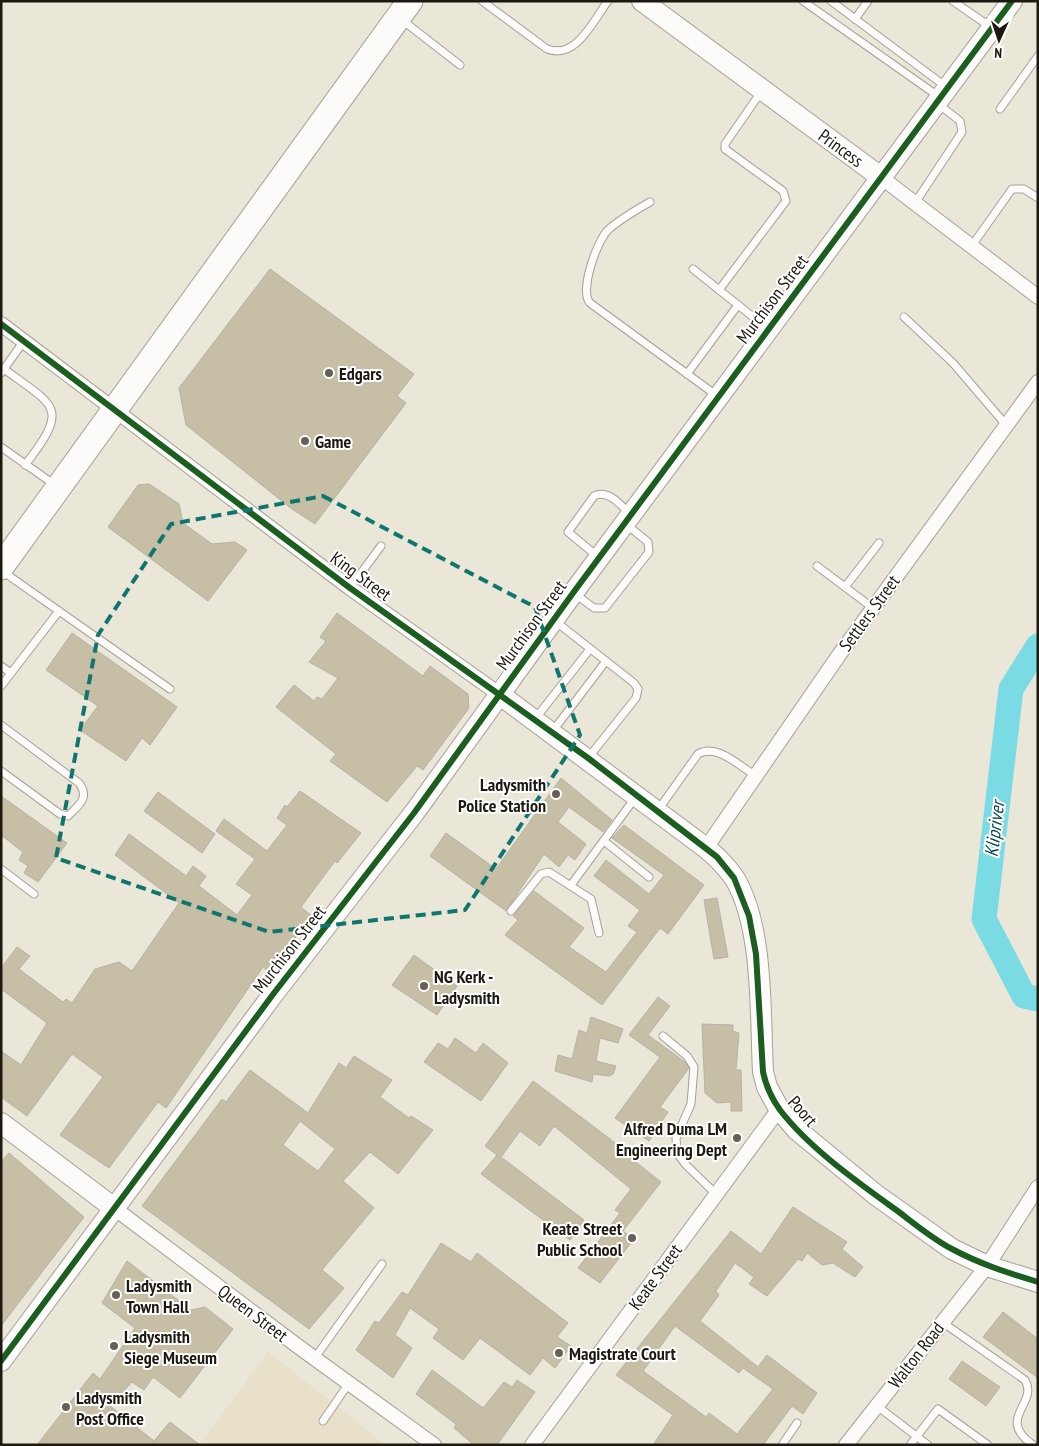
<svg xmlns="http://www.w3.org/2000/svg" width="1039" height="1446" font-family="'PT Sans Narrow',sans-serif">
	<rect width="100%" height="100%" fill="#eae6d8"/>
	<path fill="#e9e0c9" d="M268 1352 386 1445H199Z"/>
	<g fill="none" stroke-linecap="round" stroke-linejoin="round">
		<path stroke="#7adbe4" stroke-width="25" d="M1038 646 1011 689 984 919 1024 996 1038 999"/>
	</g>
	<g fill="#c6bea5" stroke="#b5b1a6" fill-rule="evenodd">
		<path d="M270 269 414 374 397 396 406 403 315 524 292 509 186 425 179 388Z"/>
		<path d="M149 484 179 504 183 523 212 544 235 542 247 550 208 601 108 527 138 485Z"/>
		<path d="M337 613 423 676 430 666 468 694 469 708 423 770 417 766 387 802 330 761 336 754 276 707 294 685 314 701 317 697 322 699 338 678 309 662 326 641 320 637Z"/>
		<path d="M72 633 177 707 150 745 142 738 126 761 80 730 98 706 46 670Z"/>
		<path d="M561 778 612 820 603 832 569 807 558 822 586 844 575 860 568 855 559 867 544 854 506 911 430 856 446 833 496 869Z"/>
		<path d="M300 791 361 833 337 863 335 861 301 907 312 916 269 972 263 967 166 1108 158 1102 109 1168 60 1135 103 1077 72 1054 27 1116 1 1097V1051L21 1065 47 1023 1 989V968L17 947 30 956 19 969 63 1002 66 999 72 1003 95 969 119 962 132 971 179 903 115 855 129 834 186 876 193 866 206 876 199 886 237 915 252 895 236 884 255 859 216 831 224 819 267 851 287 825 277 818 285 805 287 807Z"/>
		<path d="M158 792 215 834 202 853 144 811Z"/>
		<path d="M1 796 67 843 38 882 24 873 28 866 19 860 23 852 1 835Z"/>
		<path d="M624 825 704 885 668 934 660 928 602 1005 505 935 518 920 513 916 534 891 584 928 569 947 606 972 637 932 628 926 640 910 594 876 606 860 649 894 664 875 612 838Z"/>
		<path d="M717 898 728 957 714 959 704 900Z"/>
		<path d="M414 955 457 986 437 1015 392 985Z"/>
		<path d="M658 997 670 1006 648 1035 685 1062 689 1068 660 1107 668 1112 649 1141 615 1118 660 1057 629 1035Z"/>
		<path d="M591 1017 623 1029 618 1043 600 1038 596 1061 616 1066 613 1074 609 1076 593 1074 592 1082 555 1071 558 1055 572 1059 579 1030 587 1033Z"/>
		<path d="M702 1024 733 1025V1031L739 1033 736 1070H741L742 1111H731V1102L717 1103 705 1093Z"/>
		<path d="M455 1038 476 1053 483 1043 508 1063 481 1101 424 1062 438 1043 448 1049Z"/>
		<path d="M354 1056 392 1080 380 1097 409 1118 411 1116 433 1130 398 1174 370 1152 343 1181 374 1208 322 1270 344 1288 309 1329 142 1206 222 1099 226 1102 250 1070 308 1113 339 1063 346 1068ZM300 1121 335 1149 318 1171 283 1145Z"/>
		<path d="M533 1081 634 1157 632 1159 661 1182 623 1231 634 1239 600 1283 578 1268 620 1213 615 1210 631 1189 554 1126 540 1146 520 1131 501 1157 584 1220 570 1240 481 1174 497 1155 485 1146Z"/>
		<path d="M9 1153 84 1217 1 1326V1162Z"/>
		<path d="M793 1207 847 1242 842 1249 863 1267 855 1277 833 1263 822 1265 807 1253 802 1261 798 1259 767 1296 749 1284 754 1277 735 1263 716 1291 719 1295 700 1321 758 1367 767 1355 817 1393 803 1414 792 1406 763 1445H653L673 1415 616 1375 731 1231 761 1254ZM675 1326 739 1373 743 1368 773 1389 737 1434 709 1413 706 1417 643 1371Z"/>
		<path d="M441 1243 471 1262 477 1253 568 1323 557 1337 571 1346 555 1368 543 1358 530 1375 480 1338 463 1360 433 1338 439 1329 410 1308 395 1335 412 1348 393 1378 356 1350 375 1321 379 1323 402 1292 408 1295Z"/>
		<path d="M127 1261 191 1310 205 1307 233 1329 180 1398 153 1377 144 1390 132 1382 110 1406 154 1441 170 1422 200 1445H37L93 1373 100 1379 135 1328 102 1303Z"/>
		<path d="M1003 1312 1038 1339V1378L983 1337Z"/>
		<path d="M962 1361 1000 1387 986 1406 949 1379Z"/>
		<path d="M432 1370 483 1408 504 1382 512 1387 517 1380 535 1392 497 1445H474L454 1428 456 1424 416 1394Z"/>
	</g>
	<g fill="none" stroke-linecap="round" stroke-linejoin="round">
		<g stroke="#a4a197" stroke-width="9">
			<g id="lane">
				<path d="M482 1 547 49C576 60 593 21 608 1"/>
				<path d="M803 1 938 96"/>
				<path d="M831 1 945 86"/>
				<path d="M953 1 992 28"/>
				<path d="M855 19 868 1"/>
				<path d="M402 20 460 65"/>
				<path d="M1000 109 1038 56"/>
				<path d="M650 202C636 210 620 219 608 230 597 241 579 291 590 303L716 395"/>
				<path d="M915 203 962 132 960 121 938 104"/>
				<path d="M971 247 1012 189H1024L1038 198"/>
				<path d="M693 269 768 329"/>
				<path d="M719 290 786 201 783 191 725 149V144L761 92"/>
				<path d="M904 317 953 363 1006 425"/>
				<path d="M4 369C56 407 70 407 25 465"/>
				<path d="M1 373 24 341"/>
				<path d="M687 374 738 305"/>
				<path d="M1 447 55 485"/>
				<path d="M597 556 568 532 594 496C608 489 621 505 630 514"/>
				<path d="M817 566 873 608"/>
				<path d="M2 571 170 689"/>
				<path d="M845 587 879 543"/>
				<path d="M350 588 381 546"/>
				<path d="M575 594 594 608H605L649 552 648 542 627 525"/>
				<path d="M555 621 634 683 638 689 636 698 588 758"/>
				<path d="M1 666 11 673"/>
				<path d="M1 686 59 611"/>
				<path d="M535 719 590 649"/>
				<path d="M1 725 79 783C90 798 79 805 68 816L60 814 1 771"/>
				<path d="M552 732 606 661"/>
				<path d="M658 810 698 754C717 743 739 766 756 776"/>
				<path d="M604 841 649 877"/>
				<path d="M1 869 34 894"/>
				<path d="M571 885 635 798"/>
				<path d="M511 911 541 874 549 872 591 899 599 933"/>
				<path d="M663 1036 687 1056 694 1067 691 1104 676 1138 677 1153 686 1165 716 1194"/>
				<path d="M942 1322 1025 1380C1039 1404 995 1418 1033 1445"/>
				<path d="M314 1359 382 1264"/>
				<path d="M877 1406 928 1445"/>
				<path d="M323 1421 349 1383"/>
				<path d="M782 1445 797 1423"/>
				<path d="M910 1445 938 1409 988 1445"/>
			</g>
		</g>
		<g stroke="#a4a197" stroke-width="16">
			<g id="street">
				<path d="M882 178 1038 297"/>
				<path d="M1 324 350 588 499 694"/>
				<path d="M706 848 839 655 1038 382"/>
				<path d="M114 1208 303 1350 434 1445"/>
				<path d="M532 1445 779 1109"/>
				<path d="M846 1445 987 1266 1038 1187"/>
			</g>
		</g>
		<g stroke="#a4a197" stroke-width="22">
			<g id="secondary">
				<path d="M642 1 882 178"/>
				<path d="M499 694 706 848C717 857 727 867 735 879 764 928 760 1015 763 1072L767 1087 779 1109 797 1130 876 1195 952 1249 987 1266 1038 1282"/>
				<path d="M1 1123 114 1208"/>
				<path d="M1 1361 274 993 414 813 573 593 1012 1"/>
			</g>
		</g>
		<g stroke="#a4a197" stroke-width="27">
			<path id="highway" d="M1 567 410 1"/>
		</g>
		<use href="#lane" stroke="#fcfbf9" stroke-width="7"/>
		<use href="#street" stroke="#fcfbf9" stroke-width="14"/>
		<use href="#secondary" stroke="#fcfbf9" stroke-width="20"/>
		<use href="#highway" stroke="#fcfbf9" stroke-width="25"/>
		<g stroke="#fff" stroke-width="9">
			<g id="cycleway">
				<path d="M1 324 350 588 588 758 717 857 734 878 749 916 756 954 763 1072C766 1086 772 1099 780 1110 810 1149 859 1183 899 1212 916 1225 933 1239 952 1249 980 1264 1008 1273 1038 1282"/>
				<path d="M1 1361 274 993 414 813 573 593 1012 1"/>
			</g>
		</g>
		<use href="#cycleway" stroke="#1b5e20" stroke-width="6"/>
	</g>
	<path fill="none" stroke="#0f766e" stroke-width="4" stroke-dasharray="10 6" stroke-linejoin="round" d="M323 496 535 607 580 735 465 910 269 932 56 858 98 635 171 524Z"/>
	<g fill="#656157" stroke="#fff" stroke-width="2">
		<circle cx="329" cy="373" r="5"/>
		<circle cx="305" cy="441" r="5"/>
		<circle cx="556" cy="794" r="5"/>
		<circle cx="424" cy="986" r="5"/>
		<circle cx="737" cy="1138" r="5"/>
		<circle cx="632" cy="1238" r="5"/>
		<circle cx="116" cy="1295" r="5"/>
		<circle cx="114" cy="1346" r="5"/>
		<circle cx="559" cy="1353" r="5"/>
		<circle cx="66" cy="1407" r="5"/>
	</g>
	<g text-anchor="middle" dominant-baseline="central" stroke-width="4" stroke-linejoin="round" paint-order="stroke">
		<g font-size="18" fill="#1d1911" stroke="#fff">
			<text transform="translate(841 148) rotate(36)">Princess</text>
			<text transform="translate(772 299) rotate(-53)">Murchison Street</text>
			<text transform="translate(361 576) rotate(36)">King Street</text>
			<text transform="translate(869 613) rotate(-54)">Settlers Street</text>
			<text transform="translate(531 625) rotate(-54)">Murchison Street</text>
			<text transform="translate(289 949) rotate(-52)">Murchison Street</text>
			<text transform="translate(803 1111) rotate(49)">Poort</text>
			<text transform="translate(655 1277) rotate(-54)">Keate Street</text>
			<text transform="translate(253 1313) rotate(37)">Queen Street</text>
			<text transform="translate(916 1355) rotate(-52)">Walton Road</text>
		</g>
		<g font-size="18" font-weight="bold" fill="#1d1911" stroke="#fff" text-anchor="start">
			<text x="339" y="373">Edgars</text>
			<text x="315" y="441">Game</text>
			<text x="546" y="784" text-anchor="end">Ladysmith<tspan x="546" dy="21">Police Station</tspan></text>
			<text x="434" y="976">NG Kerk -<tspan x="434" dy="21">Ladysmith</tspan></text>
			<text x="727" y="1128" text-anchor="end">Alfred Duma LM<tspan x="727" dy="21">Engineering Dept</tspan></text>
			<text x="622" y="1228" text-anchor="end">Keate Street<tspan x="622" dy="21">Public School</tspan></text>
			<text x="126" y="1285">Ladysmith<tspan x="126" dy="21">Town Hall</tspan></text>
			<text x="124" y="1336">Ladysmith<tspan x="124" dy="21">Siege Museum</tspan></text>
			<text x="569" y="1353">Magistrate Court</text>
			<text x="76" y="1397">Ladysmith<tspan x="76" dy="21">Post Office</tspan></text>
		</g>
		<g font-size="19" font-style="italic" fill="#0a4951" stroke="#fff">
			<text transform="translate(994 829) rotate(-83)">Klipriver</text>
		</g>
	</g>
	<rect width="1039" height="1446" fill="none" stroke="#1d1911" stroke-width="5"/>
	<g transform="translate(999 40) rotate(183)" stroke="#ffffff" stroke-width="4" paint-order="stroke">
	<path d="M0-4L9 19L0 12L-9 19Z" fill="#1d1911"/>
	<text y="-8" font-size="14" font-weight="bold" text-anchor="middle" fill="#1d1911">N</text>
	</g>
</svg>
